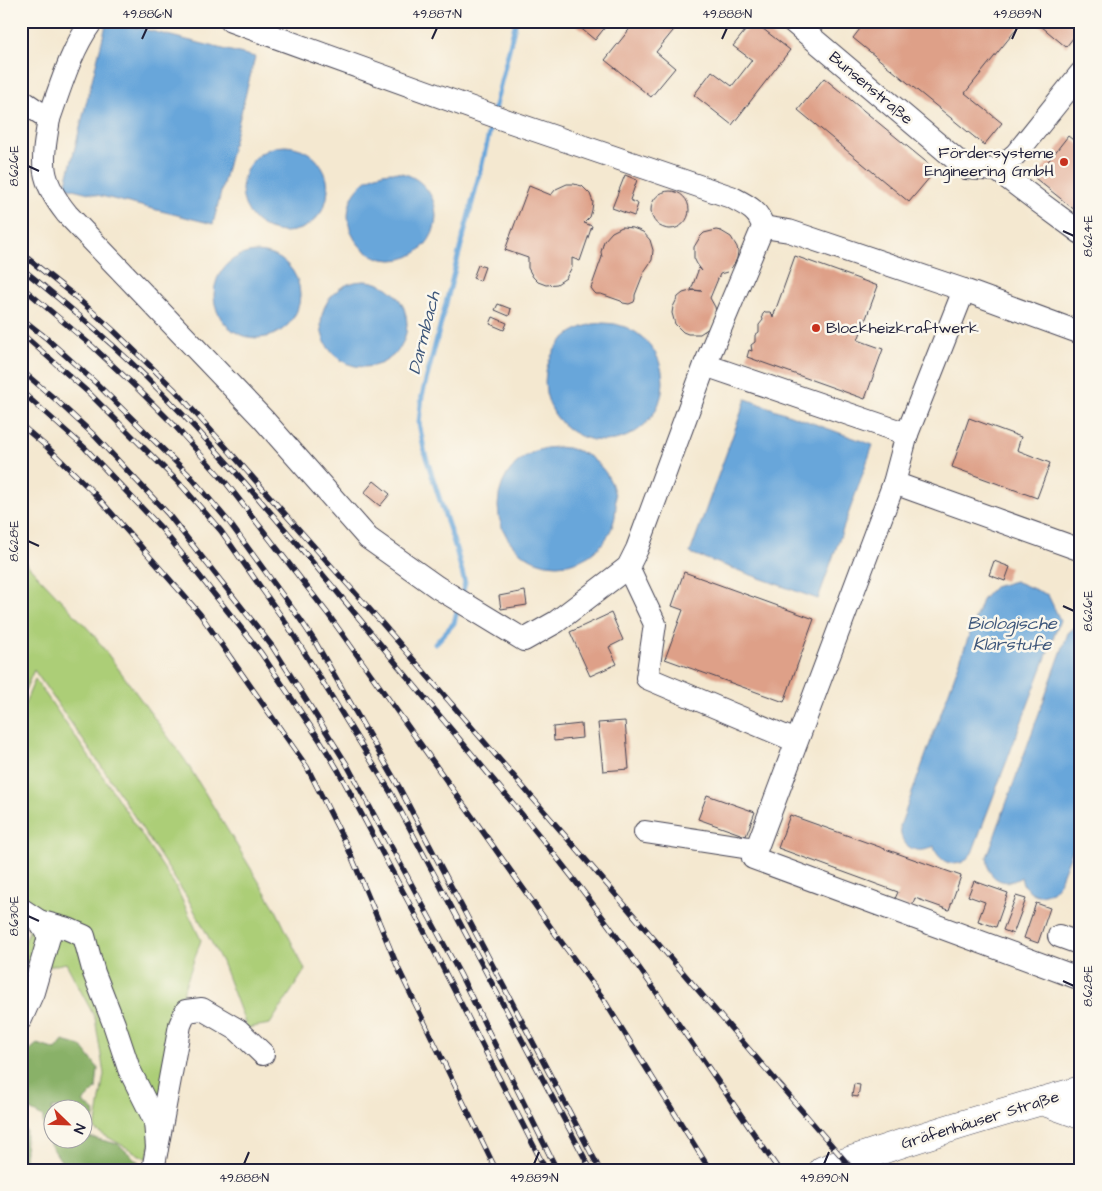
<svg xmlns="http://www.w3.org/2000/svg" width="1102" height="1191" font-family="'Architects Daughter',sans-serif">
	<rect width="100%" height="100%" fill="#fbf7ec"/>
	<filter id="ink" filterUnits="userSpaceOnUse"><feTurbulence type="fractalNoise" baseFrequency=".02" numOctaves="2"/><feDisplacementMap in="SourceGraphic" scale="10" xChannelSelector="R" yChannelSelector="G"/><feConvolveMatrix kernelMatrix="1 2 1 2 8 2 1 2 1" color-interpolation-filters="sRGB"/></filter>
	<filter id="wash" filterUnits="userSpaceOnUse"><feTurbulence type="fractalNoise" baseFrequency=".0096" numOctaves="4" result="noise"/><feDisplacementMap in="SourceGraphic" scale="20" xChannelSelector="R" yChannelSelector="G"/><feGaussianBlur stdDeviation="1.12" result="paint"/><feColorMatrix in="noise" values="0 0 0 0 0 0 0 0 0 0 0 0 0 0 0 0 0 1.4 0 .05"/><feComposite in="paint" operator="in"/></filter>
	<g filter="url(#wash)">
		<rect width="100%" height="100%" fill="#f4e8d0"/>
		<g fill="#acce77" stroke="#677859">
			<path d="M21 558 93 634 185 760 276 910 305 970 270 1024 247 1028 222 962 188 899 106 773 34 670 21 699Z"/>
			<path d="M35 679 108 784 176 887 201 940 184 989 147 1159 95 1130 104 1074 95 1018 66 963 21 972V952L29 931 21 900V713Z"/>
		</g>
		<g fill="#89b168" stroke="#566a52" fill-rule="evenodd">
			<path d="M63 1041 81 1046 98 1068 96 1089 83 1102 95 1112 89 1137 118 1144 143 1166V1170H73L61 1161 44 1135 43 1117 24 1107 21 1104V1061L23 1056 37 1044 56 1050ZM52 1108H82V1138H52Z"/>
			<path d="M21 1126 26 1130 25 1162 33 1170H21Z"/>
		</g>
		<g fill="#68a6da" stroke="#45648a">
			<path d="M107 21H111L255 57 213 224 65 187Z"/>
			<circle cx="285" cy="189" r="43"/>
			<circle cx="392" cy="216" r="44"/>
			<circle cx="257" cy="295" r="43"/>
			<circle cx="364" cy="324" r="43"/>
			<circle cx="604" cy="382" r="59"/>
			<path d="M746 399 873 445 818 599 690 553Z"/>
			<circle cx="557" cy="506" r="59"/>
			<path d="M1015 581 1048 595 1060 620 972 853C969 856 966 860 963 862 950 868 936 858 934 846 923 853 908 852 902 838 900 834 901 830 900 826L982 600 994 587Z"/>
			<path d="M1081 622V828L1059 884 1052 892 1041 895H1037L1031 892 1023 885 1021 877C1010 885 995 883 989 870 988 866 988 861 987 857L1068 633Z"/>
			<path d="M1081 870V909C1068 897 1076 884 1081 870Z"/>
		</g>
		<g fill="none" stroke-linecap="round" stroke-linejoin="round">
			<g stroke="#68a6da" stroke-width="5">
				<path d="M494 110 516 21"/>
				<path d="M462 594 465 583 456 549 425 454 419 423 422 396 482 164 492 121"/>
				<path d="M435 644 454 623 458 607"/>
			</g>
		</g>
		<g id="blocks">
			<g fill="#dea088">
				<path d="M572 21H610L595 40Z"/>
				<path d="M636 21H681L656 52 675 68 651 97 605 60Z"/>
				<path d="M753 21 790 50 732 125 694 95 712 71 732 86 752 60 733 46Z"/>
				<path d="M866 21H1023L965 93 1002 123 984 145 853 38Z"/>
				<path d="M1035 21H1081V28L1066 47Z"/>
				<path d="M824 78 936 170 909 202 798 110Z"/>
				<path d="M1068 136 1081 146V215L1035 178Z"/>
				<path d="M625 175 637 180 630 200 638 204 634 216 612 208Z"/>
				<path d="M567 184H574L582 186 590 194 593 202 592 210 590 217 584 223 592 226 580 261 572 258V267L566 278 557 284 546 285 538 282 533 277 528 268V258L505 250 529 186 551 195 556 189Z"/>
				<circle cx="670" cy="210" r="19"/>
				<path d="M622 227 633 228 643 232 650 240 653 250 652 260 644 272 635 295V299L634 302 629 304 623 303 621 301 601 294H596L594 292 591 288 602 257 601 252 604 241 612 232Z"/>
				<path d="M716 230 721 231 731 237 737 247 738 252 737 258 735 263 731 268 727 272 720 274 710 298 715 307 716 312 709 328 700 334H688L683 332 675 324 672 313 673 307 678 297 683 293 694 290 702 291 691 290 699 268 702 271 697 264 694 258V247L700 237 704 233Z"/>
				<path d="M795 256 878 286 858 340 883 349 865 399 747 357 749 350 752 351 751 345 755 342V335L759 332V325L763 320 762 316 763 314 765 312H770L772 314 773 317Z"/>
				<path d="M478 265 485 267 480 281 473 278Z"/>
				<path d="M498 304 511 309 509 316 495 310Z"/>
				<path d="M493 317 507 323 504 330 490 324Z"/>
				<path d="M969 418 1021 437 1017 450 1050 463 1037 498 952 467Z"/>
				<path d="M374 481 390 494 380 506 364 493Z"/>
				<path d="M994 561 1010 567 1005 581 989 575Z"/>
				<path d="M684 572 814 619 784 702 665 659 683 610 672 606Z"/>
				<path d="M525 591 527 605 501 609 499 596Z"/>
				<path d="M1081 596V609L1076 607Z"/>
				<path d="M611 613 623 640 609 647 617 664 590 676 570 632Z"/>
				<path d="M625 721 629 769 603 771 598 723Z"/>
				<path d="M581 724 582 738 554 741 553 727Z"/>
				<path d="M707 795 755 812 746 836 698 819Z"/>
				<path d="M790 815 961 876 949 910 915 898 911 908 894 901 898 892 778 848Z"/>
				<path d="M974 881 1008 893 996 927 978 921 985 902 968 896Z"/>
				<path d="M1016 896 1026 899 1013 934 1003 930Z"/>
				<path d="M1036 903 1050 908 1038 943 1024 938Z"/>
				<path d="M854 1084 860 1085 858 1097 852 1096Z"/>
				<path d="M1001 1166 1013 1169V1170H1000Z"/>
			</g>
		</g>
	</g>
	<g filter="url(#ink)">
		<use href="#blocks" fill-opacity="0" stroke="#424051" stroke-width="1"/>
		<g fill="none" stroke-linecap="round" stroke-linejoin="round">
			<g stroke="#424051" stroke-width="24">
				<g id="minor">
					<path d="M792 21 966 168 997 170 1016 154 1081 73"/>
					<path d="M21 100 49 119C61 85 71 50 92 21"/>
					<path d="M49 119C42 162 38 178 67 214L263 419 368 538 437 587 524 640 556 622 628 567 637 549 705 365 763 227C759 210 746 205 731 197L508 121 231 21"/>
					<path d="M997 170 1039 202 1081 233"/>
					<path d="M763 227 789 231 964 290 907 434 894 483 753 858 1081 979"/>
					<path d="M964 290 1081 333"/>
					<path d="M705 365 907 434"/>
					<path d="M894 483 1081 550"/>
					<path d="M628 567 655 624 647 678 796 741"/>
					<path d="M645 832 756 849"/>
					<path d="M21 909 39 921 49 937 33 992 21 1019"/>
					<path d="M39 921 68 929 84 936 94 973 114 1024 129 1069 155 1121 157 1148"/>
					<path d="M1059 936 1081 944"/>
					<path d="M153 1170 180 1025 186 1011 202 1009 238 1030 263 1054"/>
				</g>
			</g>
			<g stroke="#424051" stroke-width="29">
				<g id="major">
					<path d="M1042 1101 1081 1115"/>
					<path d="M823 1170C908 1140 994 1114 1081 1090"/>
				</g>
			</g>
			<use href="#minor" stroke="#fff" stroke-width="22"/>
			<use href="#major" stroke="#fff" stroke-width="28"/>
			<g stroke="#22223b" stroke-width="5.5">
				<g id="rail">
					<path d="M21 253 77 298 112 329 175 390 381 622 853 1170"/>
					<path d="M21 268C69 306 116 346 159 390 238 470 309 558 381 645 461 743 546 838 620 941 674 1016 726 1094 779 1170"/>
					<path d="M21 286 92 346 138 389 174 425 227 484 328 614 557 936 602 997 710 1170"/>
					<path d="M21 318 45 337 97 384 190 476 229 522 300 619 314 640 399 787 600 1170"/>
					<path d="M21 333 90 394 182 486 221 531 288 626 391 793 591 1170"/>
					<path d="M21 370 55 399 94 435 168 514 272 646 346 763 460 974 557 1170"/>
					<path d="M21 391 85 448 162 529 261 653 321 742 338 770 424 931 546 1170"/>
					<path d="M21 425 47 447 93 492 200 614 307 767 348 848 399 970 496 1170"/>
				</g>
			</g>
			<use href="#rail" stroke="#fbf7ec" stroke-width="4" stroke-dasharray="11" stroke-linecap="butt"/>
		</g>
	</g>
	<path fill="none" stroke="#22223b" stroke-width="2" d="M142 39 147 28M432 39 437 28M722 39 727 28M1012 39 1017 28M28 166 39 171M1063 231 1074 236M28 541 39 546M1063 606 1074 611M28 916 39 921M1063 981 1074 986M244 1164 249 1152M534 1164 539 1152M824 1164 829 1152"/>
	<g fill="#c8321e" stroke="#fbf7ec" stroke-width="2">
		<circle cx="1064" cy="162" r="5"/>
		<circle cx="816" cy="328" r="5"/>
	</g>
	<g text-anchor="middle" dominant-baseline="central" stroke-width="5" stroke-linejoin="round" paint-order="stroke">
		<g font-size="16" fill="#22223b" stroke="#fbf7ec">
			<text transform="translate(871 88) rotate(40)">Bunsenstraße</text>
			<text transform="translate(980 1120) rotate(-17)">Gräfenhäuser Straße</text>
		</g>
		<g font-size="16" fill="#22223b" stroke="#fbf7ec" text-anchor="end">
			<text x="1054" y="153">Fördersysteme<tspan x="1054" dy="18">Engineering GmbH</tspan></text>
			<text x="826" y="328" text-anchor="start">Blockheizkraftwerk</text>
		</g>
		<g font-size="18" font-style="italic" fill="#3e577b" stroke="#fbf7ec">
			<text transform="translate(424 333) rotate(-76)">Darmbach</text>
			<text x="1012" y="623">Biologische<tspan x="1012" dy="21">Klärstufe</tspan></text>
		</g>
	</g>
	<rect width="1102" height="1191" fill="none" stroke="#fbf7ec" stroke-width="55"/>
	<g transform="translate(68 1124) rotate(113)"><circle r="24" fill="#fbf7ec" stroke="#a4a2a5"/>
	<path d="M0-4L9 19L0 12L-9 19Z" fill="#c8321e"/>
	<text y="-8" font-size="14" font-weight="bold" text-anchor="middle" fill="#22223b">N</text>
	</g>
	<rect x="28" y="28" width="1046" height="1136" fill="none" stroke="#22223b" stroke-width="2"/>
	<g font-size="12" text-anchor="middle" fill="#22223b">
		<text x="147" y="18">49.886°N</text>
		<text x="437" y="18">49.887°N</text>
		<text x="727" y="18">49.888°N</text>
		<text x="1017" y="18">49.889°N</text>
		<text transform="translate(14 166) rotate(-90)" y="4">8.626°E</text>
		<text transform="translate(1088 236) rotate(-90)" y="4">8.624°E</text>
		<text transform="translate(14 541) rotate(-90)" y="4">8.628°E</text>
		<text transform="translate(1088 611) rotate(-90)" y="4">8.626°E</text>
		<text transform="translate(14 916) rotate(-90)" y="4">8.630°E</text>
		<text transform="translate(1088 986) rotate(-90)" y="4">8.628°E</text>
		<text x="244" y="1182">49.888°N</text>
		<text x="534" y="1182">49.889°N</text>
		<text x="824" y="1182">49.890°N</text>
	</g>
</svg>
